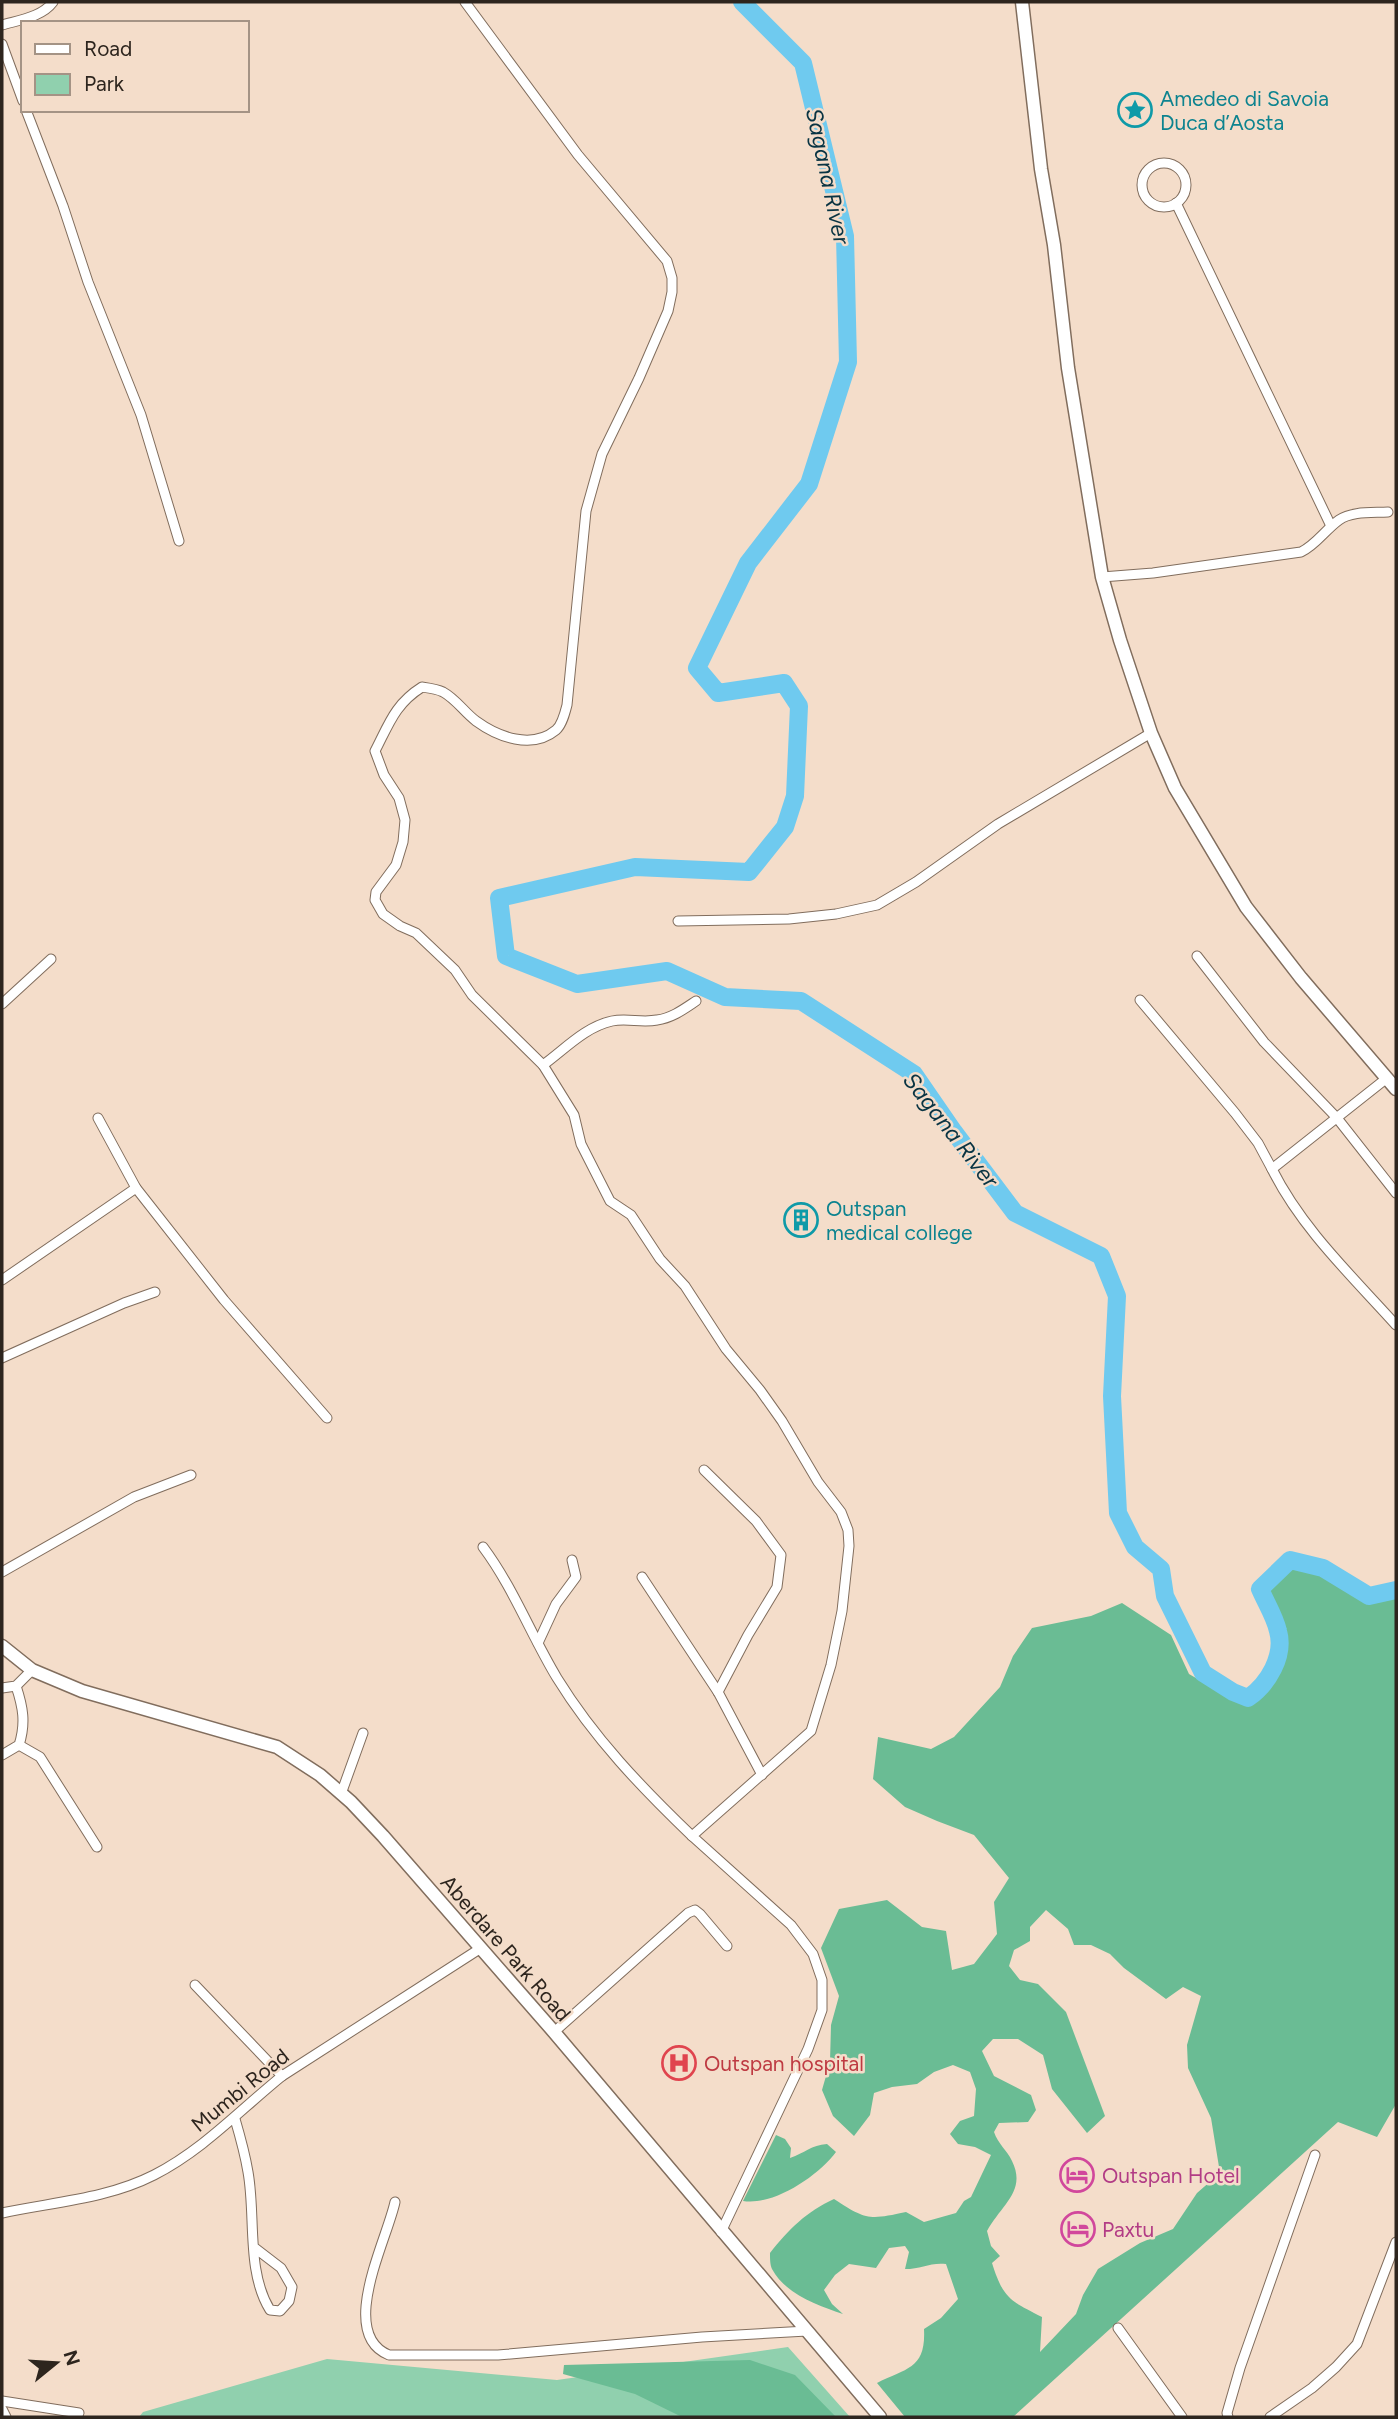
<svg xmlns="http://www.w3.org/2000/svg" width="1398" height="2419" font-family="Figtree,sans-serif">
	<rect width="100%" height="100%" fill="#f4ddca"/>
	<path fill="#90d0ae" d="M788 2347 850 2417H139L143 2412 327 2359 557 2380Z"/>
	<g fill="#6abc94" fill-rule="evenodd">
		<path d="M1290 1560 1323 1568 1369 1596 1396 1590V2104L1377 2137 1338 2122 1013 2417H905L877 2383C908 2368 926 2368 924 2329L941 2318 958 2299 946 2264C931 2262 921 2269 905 2269L909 2252 905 2246 889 2248 876 2268 849 2264 835 2275 824 2290 832 2304 843 2314C819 2306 785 2294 772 2269 770 2265 770 2258 770 2253 789 2229 806 2212 834 2199 866 2220 869 2220 906 2212L924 2222 956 2213 964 2201 971 2197 991 2155 975 2147 958 2144 950 2134 960 2121 974 2116 976 2089 970 2072 953 2065 934 2072 917 2084 892 2087 874 2093 870 2115 854 2136 833 2116 822 2090 830 2062 831 2025 839 1996 821 1948 839 1909 887 1900 922 1927 946 1931 952 1970 974 1964 997 1934 994 1902 1009 1878 974 1835 937 1821 905 1807 873 1779 878 1737 931 1749 954 1737 1000 1687 1013 1656 1032 1628 1091 1616 1122 1603 1171 1635 1189 1674 1225 1695 1248 1698C1268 1684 1285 1656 1278 1631 1274 1617 1266 1603 1260 1589ZM1046 1910 1068 1929 1074 1945H1091L1110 1954 1124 1968 1166 1999 1183 1987 1201 1996 1187 2045 1188 2068 1211 2118 1220 2173 1197 2193 1173 2229 1140 2243 1098 2269 1083 2295 1076 2314 1040 2352 1042 2317C1010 2301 1003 2298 992 2263L1000 2256 991 2246 987 2231C1001 2205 1027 2191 1012 2161 1007 2150 998 2144 994 2132L999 2123 1028 2122 1036 2110 1031 2095 994 2076 982 2051 993 2039H1018L1043 2055 1052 2089 1087 2133 1105 2116 1066 2012 1038 1984 1020 1980 1009 1966 1014 1950 1030 1941V1927Z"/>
		<path d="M776 2135 785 2139 791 2148 790 2158C805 2153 811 2145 827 2144L836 2152C818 2176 774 2206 743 2201Z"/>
		<path d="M750 2360 795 2375 836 2417H682L635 2394 563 2374 564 2365Z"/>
	</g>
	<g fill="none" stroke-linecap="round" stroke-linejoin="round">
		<path stroke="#6fcaef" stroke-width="18" d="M742 2 803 63 845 236 848 362 809 484 748 563 697 668 718 693 784 683 799 706 795 796 785 827 749 872 635 867 499 898 506 956 577 984 667 971 725 997 801 1001 914 1074 954 1132 1015 1213 1101 1256 1117 1296 1112 1396 1118 1513 1135 1547 1161 1569 1165 1596 1203 1673 1233 1692 1248 1698C1268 1684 1285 1656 1278 1631 1275 1617 1266 1603 1260 1589L1290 1560 1323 1568 1369 1596 1396 1590"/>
		<g stroke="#816d5d" stroke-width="11">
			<g id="street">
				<path d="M465 2 578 155 667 261 672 278V292L668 311 639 378 602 454 586 511 567 705C565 713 562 725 556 730 532 750 498 737 476 721 464 712 456 699 443 692 437 689 429 688 422 687 395 704 389 724 375 751L384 775 399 798 405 820 403 842 396 865 376 892 375 900 383 914 400 926 416 933 455 970 472 995 543 1065 574 1115 581 1144 610 1201 631 1215 660 1259 685 1286 726 1349 760 1390 782 1421 818 1482 841 1512 848 1530 849 1546 842 1611 831 1665 811 1731 692 1836 791 1925 813 1954 822 1980V2010L808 2049 721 2232"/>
				<path d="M2 25C19 20 42 17 53 2"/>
				<path d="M2 44 23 101"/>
				<path d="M26 110 63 206 88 282 141 415 179 541"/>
				<circle cx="1164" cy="185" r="22"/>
				<path d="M1176 203 1331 526"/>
				<path d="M1102 577 1153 573 1301 552C1316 545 1325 530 1339 520 1352 511 1372 513 1388 512"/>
				<path d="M678 921 789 919 836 914 877 905 916 882 998 824 1151 733"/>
				<path d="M1197 956 1264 1042 1337 1118 1396 1193"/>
				<path d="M1140 1000 1235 1113 1258 1143 1272 1169"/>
				<path d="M2 1004 51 959"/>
				<path d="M543 1065C565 1049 585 1027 612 1021 627 1018 642 1023 657 1020 672 1018 684 1009 696 1001"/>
				<path d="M1387 1078 1272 1169C1302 1229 1352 1276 1396 1325"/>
				<path d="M98 1118 136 1188 224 1300 327 1418"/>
				<path d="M2 1280 136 1188"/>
				<path d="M2 1358 124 1303 155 1292"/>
				<path d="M704 1470 756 1521 781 1555 777 1587 748 1635 718 1692"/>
				<path d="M483 1547C513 1587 531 1635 557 1678 594 1738 641 1787 692 1836"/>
				<path d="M2 1572 134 1497 191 1475"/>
				<path d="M642 1577 718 1692 762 1775"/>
				<path d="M538 1643 556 1604 576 1577 572 1560"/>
				<path d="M2 1688 16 1686 32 1670"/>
				<path d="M19 1745 40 1757 97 1847"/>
				<path d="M2 1755 19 1745C26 1723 23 1707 16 1686"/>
				<path d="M341 1794 363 1733"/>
				<path d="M195 1985 282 2076"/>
				<path d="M554 2032 688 1913 695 1910 700 1914 727 1946"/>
				<path d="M235 2119C240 2136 245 2154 248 2172 256 2216 246 2271 270 2310L280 2311 289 2301 292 2287 281 2268 255 2248"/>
				<path d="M395 2202C387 2240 337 2334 389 2355H498L702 2337 807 2331"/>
				<path d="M2 2213C53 2202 107 2199 154 2175 203 2150 240 2110 282 2076L481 1948"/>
				<path d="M1118 2328 1182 2417"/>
				<path d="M2 2401 79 2413"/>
				<path d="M2 2409 6 2417"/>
				<path d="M1228 2417 1227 2413 1240 2368 1315 2155"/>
				<path d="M1270 2417 1312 2388 1336 2367 1357 2344 1396 2242"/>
			</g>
		</g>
		<g stroke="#816d5d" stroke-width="15">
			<g id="secondary">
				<path d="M1022 2 1041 169 1054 245 1068 368 1102 577 1120 640 1151 733 1175 788 1246 907 1301 978 1396 1089"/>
				<path d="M2 1646 32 1670 82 1691 277 1747 320 1775 351 1802 383 1836 554 2032 880 2417"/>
			</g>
		</g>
		<use href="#street" stroke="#fff" stroke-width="9"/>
		<use href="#secondary" stroke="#fff" stroke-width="12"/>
	</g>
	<defs>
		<g id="sight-ring" transform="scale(1.75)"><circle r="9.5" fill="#f4ddca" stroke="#0f9aa8" stroke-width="1.5"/><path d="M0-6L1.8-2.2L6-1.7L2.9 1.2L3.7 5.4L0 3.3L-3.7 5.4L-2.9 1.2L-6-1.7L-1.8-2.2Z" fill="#0f9aa8"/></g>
		<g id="building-ring" transform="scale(1.75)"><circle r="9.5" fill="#f4ddca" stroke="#0f9aa8" stroke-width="1.5"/><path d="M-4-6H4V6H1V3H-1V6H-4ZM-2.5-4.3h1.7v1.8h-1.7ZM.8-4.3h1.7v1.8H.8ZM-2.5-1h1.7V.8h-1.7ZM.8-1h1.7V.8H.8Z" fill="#0f9aa8"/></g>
		<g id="hospital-ring" transform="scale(1.75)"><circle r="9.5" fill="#f4ddca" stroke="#e0444e" stroke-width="1.5"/><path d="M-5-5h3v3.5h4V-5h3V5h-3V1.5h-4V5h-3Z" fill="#e0444e"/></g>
		<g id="hotel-ring" transform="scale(1.75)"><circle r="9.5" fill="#f4ddca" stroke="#d1479c" stroke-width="1.5"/><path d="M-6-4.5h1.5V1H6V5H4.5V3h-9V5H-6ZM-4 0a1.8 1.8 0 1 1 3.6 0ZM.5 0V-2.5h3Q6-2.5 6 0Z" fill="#d1479c"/></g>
	</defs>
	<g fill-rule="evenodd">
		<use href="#sight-ring" x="1135" y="110"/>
		<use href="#building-ring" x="801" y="1220"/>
		<use href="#hospital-ring" x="679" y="2063"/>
		<use href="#hotel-ring" x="1077" y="2175"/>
		<use href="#hotel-ring" x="1078" y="2229"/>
	</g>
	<g text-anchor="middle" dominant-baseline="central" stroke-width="5" stroke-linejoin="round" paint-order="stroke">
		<g font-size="21" fill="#0d838f" stroke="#f4ddca" text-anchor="start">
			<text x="1160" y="98">Amedeo di Savoia<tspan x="1160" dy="24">Duca d’Aosta</tspan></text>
			<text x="826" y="1208">Outspan<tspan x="826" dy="24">medical college</tspan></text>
		</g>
		<g font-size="21" fill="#2d251e" stroke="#f4ddca">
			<text transform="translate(506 1948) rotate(49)">Aberdare Park Road</text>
			<text transform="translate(240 2090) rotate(-39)">Mumbi Road</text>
		</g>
		<g font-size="21" fill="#be3a42" stroke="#f4ddca" text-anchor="start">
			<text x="704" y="2063">Outspan hospital</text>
		</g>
		<g font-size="21" fill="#b23c85" stroke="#f4ddca" text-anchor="start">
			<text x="1102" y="2175">Outspan Hotel</text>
			<text x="1102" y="2229">Paxtu</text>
		</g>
		<g font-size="23" font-style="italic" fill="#093443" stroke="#f4ddca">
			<text transform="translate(828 176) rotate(78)">Sagana River</text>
			<text transform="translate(951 1130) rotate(52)">Sagana River</text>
		</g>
	</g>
	<rect width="1398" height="2419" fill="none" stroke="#2d251e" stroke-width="7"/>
	<rect x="21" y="21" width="228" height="91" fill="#f4ddca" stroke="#a49385" stroke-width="2"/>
	<rect x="35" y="44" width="35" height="10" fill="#ffffff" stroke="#a49385" stroke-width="2"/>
	<text x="84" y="56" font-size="21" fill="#2d251e">Road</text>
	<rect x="35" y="74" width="35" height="21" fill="#90d0ae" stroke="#a49385" stroke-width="2"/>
	<text x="84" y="91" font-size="21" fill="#2d251e">Park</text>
	<g transform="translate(56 2363) rotate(72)" stroke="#f4ddca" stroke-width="5" paint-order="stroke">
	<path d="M0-5L12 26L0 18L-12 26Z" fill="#2d251e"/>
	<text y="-10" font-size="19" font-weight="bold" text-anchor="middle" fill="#2d251e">N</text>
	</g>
</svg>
